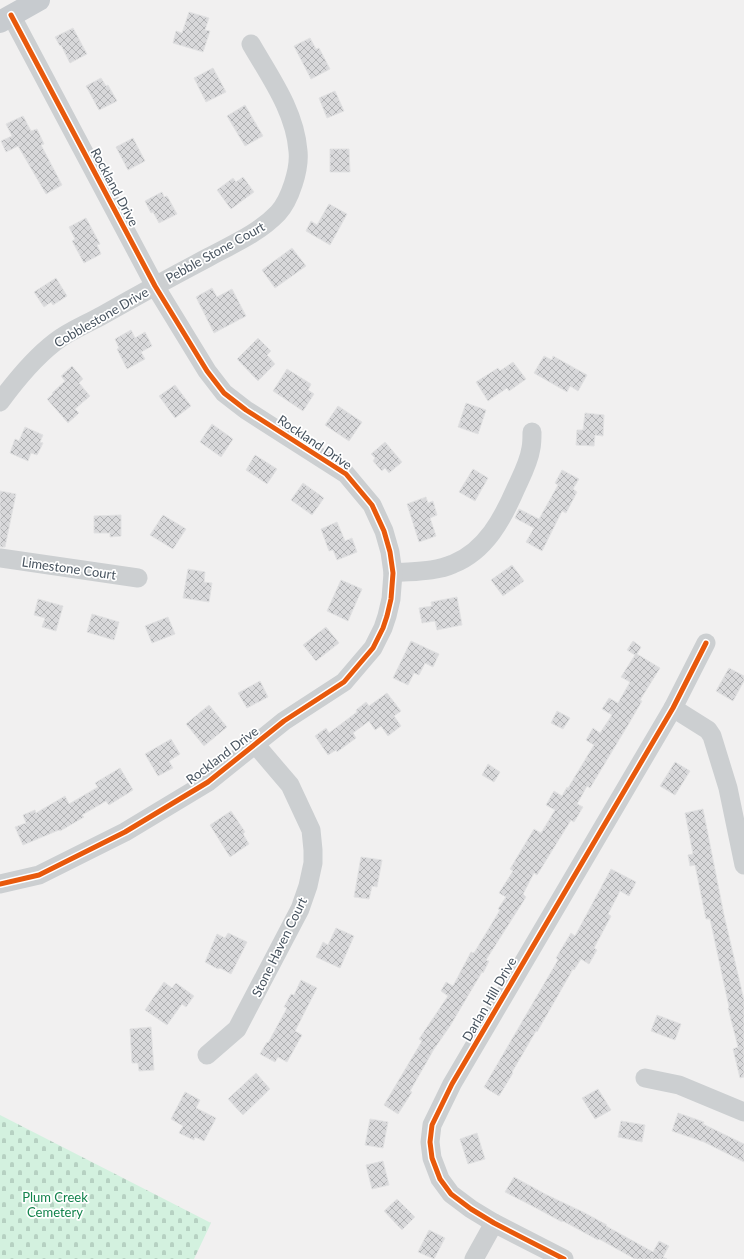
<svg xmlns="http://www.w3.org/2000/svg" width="744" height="1259" font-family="Lato,sans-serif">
	<defs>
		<pattern id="cemetery-stones" width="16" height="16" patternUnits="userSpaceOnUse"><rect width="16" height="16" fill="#d3f1df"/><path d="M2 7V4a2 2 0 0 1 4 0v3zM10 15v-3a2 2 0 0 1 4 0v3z" fill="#b6d1c2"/></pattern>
		<pattern id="building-cross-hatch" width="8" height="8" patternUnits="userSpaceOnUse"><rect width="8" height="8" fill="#d8d8da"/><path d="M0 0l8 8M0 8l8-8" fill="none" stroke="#b1b2b4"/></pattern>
	</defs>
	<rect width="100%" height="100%" fill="#f1f0f0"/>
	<path fill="url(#cemetery-stones)" d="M0 1115 211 1223 194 1259H0Z"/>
	<g fill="url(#building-cross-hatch)" stroke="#e2e2e3">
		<path d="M189 12 209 18 205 30 210 31 203 52 173 43 176 31 182 33Z"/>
		<path d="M73 28 87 54 70 63 61 45 60 46 55 37Z"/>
		<path d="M310 38 316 49 319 48 330 69 311 79 294 46Z"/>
		<path d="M213 68 226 92 206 102 194 78Z"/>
		<path d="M101 78 106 86 108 85 117 101 99 110 86 86Z"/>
		<path d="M335 91 344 111 327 118 319 98Z"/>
		<path d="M245 105 263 136 245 146 227 116Z"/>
		<path d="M23 116 31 131 37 129 44 144 41 145 62 185 46 194 18 146 6 152 1 141 12 136 6 124Z"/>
		<path d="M133 138 145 161 128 170 116 147Z"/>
		<path d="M330 149H349L350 172H330Z"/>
		<path d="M243 177 254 192 231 209 217 190 233 178 236 182Z"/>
		<path d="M162 192 164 197 167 196 177 214 159 223 153 212 151 213 145 201Z"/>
		<path d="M329 204 347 214 330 245 306 231 311 221 317 225Z"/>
		<path d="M86 218 100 244 97 245 101 254 84 263 72 241 75 239 69 227Z"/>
		<path d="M292 248 306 266 275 288 262 270Z"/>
		<path d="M56 278 67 296 53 305 51 302 44 307 34 292Z"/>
		<path d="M212 288 217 297 232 289 246 316 214 333 196 297Z"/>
		<path d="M131 330 135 338 145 332 152 346 141 352 145 359 127 369 117 349 119 348 115 339Z"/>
		<path d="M258 338 271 351 267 355 275 364 258 381 237 359Z"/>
		<path d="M544 356 552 360 553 356 587 375 578 391 570 386 567 392 534 373Z"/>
		<path d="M513 362 526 379 509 391 507 388 488 401 476 382 498 368 500 371Z"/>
		<path d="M72 366 83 379 79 383 90 396 75 409 79 413 68 423 47 399 53 394 52 393 65 381 61 376Z"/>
		<path d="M287 369 311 384 308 390 314 394 303 411 273 391Z"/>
		<path d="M175 385 191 406 175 418 159 396Z"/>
		<path d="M466 403 486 410 478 434 458 427Z"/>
		<path d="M338 406 362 422 349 441 325 425Z"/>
		<path d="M585 413 604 415 603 436 595 435 594 446 576 445 577 430H583Z"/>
		<path d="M212 424 233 439 221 457 200 442Z"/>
		<path d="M25 427 43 435 40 442 43 443 37 455 31 453 28 461 10 453 15 439 19 441Z"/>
		<path d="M385 442 402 462 389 473 385 468 382 471 373 461 375 458 371 454Z"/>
		<path d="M255 455 277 469 267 484 246 470Z"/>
		<path d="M473 469 488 478 475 501 459 492Z"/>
		<path d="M562 470 579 479 573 489 577 492 566 513 562 511 542 551 526 542 534 528 515 518 519 509 539 519 558 485 555 483Z"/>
		<path d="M303 483 324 498 312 515 291 500Z"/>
		<path d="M0 491 16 494 5 547H0Z"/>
		<path d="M426 497 428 503 433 501 437 515 430 518 436 536 419 542 407 504Z"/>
		<path d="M121 515V536L110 537V533H94V516Z"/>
		<path d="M163 515 186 529 173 549 150 535Z"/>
		<path d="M337 522 345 541 352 538 357 552 337 560 333 550 329 551 321 529Z"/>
		<path d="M512 565 524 581 503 596 491 580Z"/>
		<path d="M188 569 205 572 204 582 212 583 209 602 183 598Z"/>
		<path d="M341 580 362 589 348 621 327 611Z"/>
		<path d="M457 597 462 625 437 630 435 621 422 623 419 608 432 606 431 602Z"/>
		<path d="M38 599 63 606 56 631 42 627 45 618 34 615Z"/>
		<path d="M92 614 119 622 114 640 87 632Z"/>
		<path d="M168 617 175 634 152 643 145 626Z"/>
		<path d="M326 627 339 643 316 661 303 645Z"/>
		<path d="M411 641 439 654 433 667 425 663 419 675 414 673 408 685 393 678Z"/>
		<path d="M633 641 641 647 637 654 660 668 640 700 642 701 628 725 590 788 587 786 577 804 583 807 574 822 571 820 537 875 534 873 523 894 526 897 486 960 489 961 483 973 482 972 450 1026 434 1049 410 1091 412 1092 398 1114 384 1105 422 1041 419 1039 448 996 441 991 446 982 453 986 471 952 474 953 500 910 498 909 506 897 499 893 513 871 510 869 534 829 541 833 555 810 546 805 554 791 562 796 567 787 568 788 594 745 586 740 593 728 600 733 612 715 602 709 609 698 618 703 630 682 621 677 635 655 627 650Z"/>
		<path d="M729 668 744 676V681L733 701 716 691Z"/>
		<path d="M260 681 268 697 247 708 238 693Z"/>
		<path d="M387 693 401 711 394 716 401 726 388 736 381 726 375 730 369 721 353 733 356 738 337 752 336 750 328 755 315 736 326 728 329 733 357 712 356 710 366 702 369 706Z"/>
		<path d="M209 705 227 727 204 746 186 724Z"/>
		<path d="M557 711 570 718 563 729 551 723Z"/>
		<path d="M171 739 180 754 169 761 173 768 158 776 145 754Z"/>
		<path d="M675 762 690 771 675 795 660 786Z"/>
		<path d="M488 764 500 772 494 782 482 775Z"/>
		<path d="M120 768 133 790 109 805 106 801 82 815 84 817 60 831 59 830 23 845 15 827 26 823 23 815 35 810 36 813 65 796 69 804 98 787 95 783Z"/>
		<path d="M703 809 724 915 744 1000V1077L740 1078 733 1049 738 1047 728 1008 729 1007 710 919H706L695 865 690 866 688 855 693 854 685 813Z"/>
		<path d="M231 811 245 832 243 834 249 844 230 857 210 825Z"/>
		<path d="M361 857 382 860 377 887 372 886 369 899 354 897Z"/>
		<path d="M611 869 636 882 629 896 620 891 608 914 611 916 594 948 597 950 589 964 581 959 574 970 573 969 537 1032 536 1031 512 1072 513 1073 499 1096 484 1087 558 960 556 958 571 933 575 936Z"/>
		<path d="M336 928 354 936 340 968 316 957 323 942 328 945Z"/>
		<path d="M228 933 247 942 231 974 220 968 218 969 205 962 217 934 225 938Z"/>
		<path d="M301 980 317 988 295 1031 302 1035 287 1062 278 1057 275 1062 260 1054 267 1042 268 1043 287 1008 284 1007 291 994 294 995Z"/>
		<path d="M164 982 172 988 176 983 194 996 186 1007 182 1004 167 1025 145 1010Z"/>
		<path d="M657 1015 681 1024 675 1040 651 1031Z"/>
		<path d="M151 1027 154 1070 139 1071 138 1063H132L130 1029Z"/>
		<path d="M256 1073 270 1089 243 1115 228 1099Z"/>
		<path d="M598 1089 611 1110 595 1119 582 1098Z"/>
		<path d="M185 1092 200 1100 196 1108 216 1118 204 1141 195 1137 194 1140 179 1133 183 1126 171 1119Z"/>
		<path d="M678 1113 704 1122 703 1124 744 1144V1162L704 1142 672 1131Z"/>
		<path d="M370 1119 388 1122 383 1148 365 1145Z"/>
		<path d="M621 1121 645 1125 642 1142 618 1137Z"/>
		<path d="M477 1133 485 1159 468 1164 460 1139Z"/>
		<path d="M383 1161 389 1185 372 1189 366 1165Z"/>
		<path d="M514 1177 547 1195 583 1212 607 1225 606 1226 653 1252 659 1241 669 1246 663 1257 667 1259H635L599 1239 598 1240 563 1221 562 1222 538 1209 505 1192Z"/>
		<path d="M397 1199 415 1217 402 1230 384 1211Z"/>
		<path d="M429 1230 445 1238 434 1259 418 1252Z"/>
	</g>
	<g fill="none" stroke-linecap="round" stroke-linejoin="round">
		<g stroke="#cccfd1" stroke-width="19">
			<path d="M0 402C16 380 33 359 55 342 69 331 87 324 103 315 138 295 173 276 209 257 233 244 259 233 278 213 290 200 300 169 298 151 295 111 270 77 251 44"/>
			<path d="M0 558 138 578"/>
			<path d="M393 573C413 571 435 572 453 564 486 551 503 518 516 488 522 475 529 462 531 448 532 443 532 437 532 432"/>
			<path d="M673 708 708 730 712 736 728 788 744 865"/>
			<path d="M0 884 39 875 125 832 208 782 284 721 344 682 373 648 383 628 387 616 391 599 393 573 390 552 384 531 372 505 346 474 246 410 224 393 207 371 155 286 11 15"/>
			<path d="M207 1055 237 1029 300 909 308 886 313 863V850L311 830 290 785 255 744"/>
			<path d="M645 1078 679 1085 744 1112"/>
			<path d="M474 1259 494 1223"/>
			<path d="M564 1259 494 1223 471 1209 451 1194 440 1179 432 1158 430 1142 432 1125 452 1084 673 708 706 643"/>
		</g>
		<path stroke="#c7cbcf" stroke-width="22" d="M0 22 39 0"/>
		<g stroke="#fff" stroke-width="8">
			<g id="cycleway">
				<path d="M0 884 39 875 125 832 208 782 284 721 344 682 373 648 383 628 387 616 391 599 393 573 390 552 384 531 372 505 346 474 246 410 224 393 207 371 155 286 11 15"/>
				<path d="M564 1259 494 1223 471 1209 451 1194 440 1179 432 1158 430 1142 432 1125 452 1084 673 708 706 643"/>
			</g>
		</g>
		<use href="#cycleway" stroke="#e8590c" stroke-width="5"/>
	</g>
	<g text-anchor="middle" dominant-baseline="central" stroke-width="3.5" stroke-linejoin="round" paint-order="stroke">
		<g font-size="13" fill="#46525e" stroke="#fff">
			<text transform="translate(115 187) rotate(62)">Rockland Drive</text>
			<text transform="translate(215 252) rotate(-29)">Pebble Stone Court</text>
			<text transform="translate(101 317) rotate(-30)">Cobblestone Drive</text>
			<text transform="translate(315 442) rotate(34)">Rockland Drive</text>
			<text transform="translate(69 568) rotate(8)">Limestone Court</text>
			<text transform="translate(222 755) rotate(-37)">Rockland Drive</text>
			<text transform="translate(279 947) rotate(-64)">Stone Haven Court</text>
			<text transform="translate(489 999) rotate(-60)">Darlan Hill Drive</text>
		</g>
		<g font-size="13" fill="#12834c" stroke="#fff">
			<text x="55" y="1197">Plum Creek<tspan x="55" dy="15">Cemetery</tspan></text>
		</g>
	</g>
</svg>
